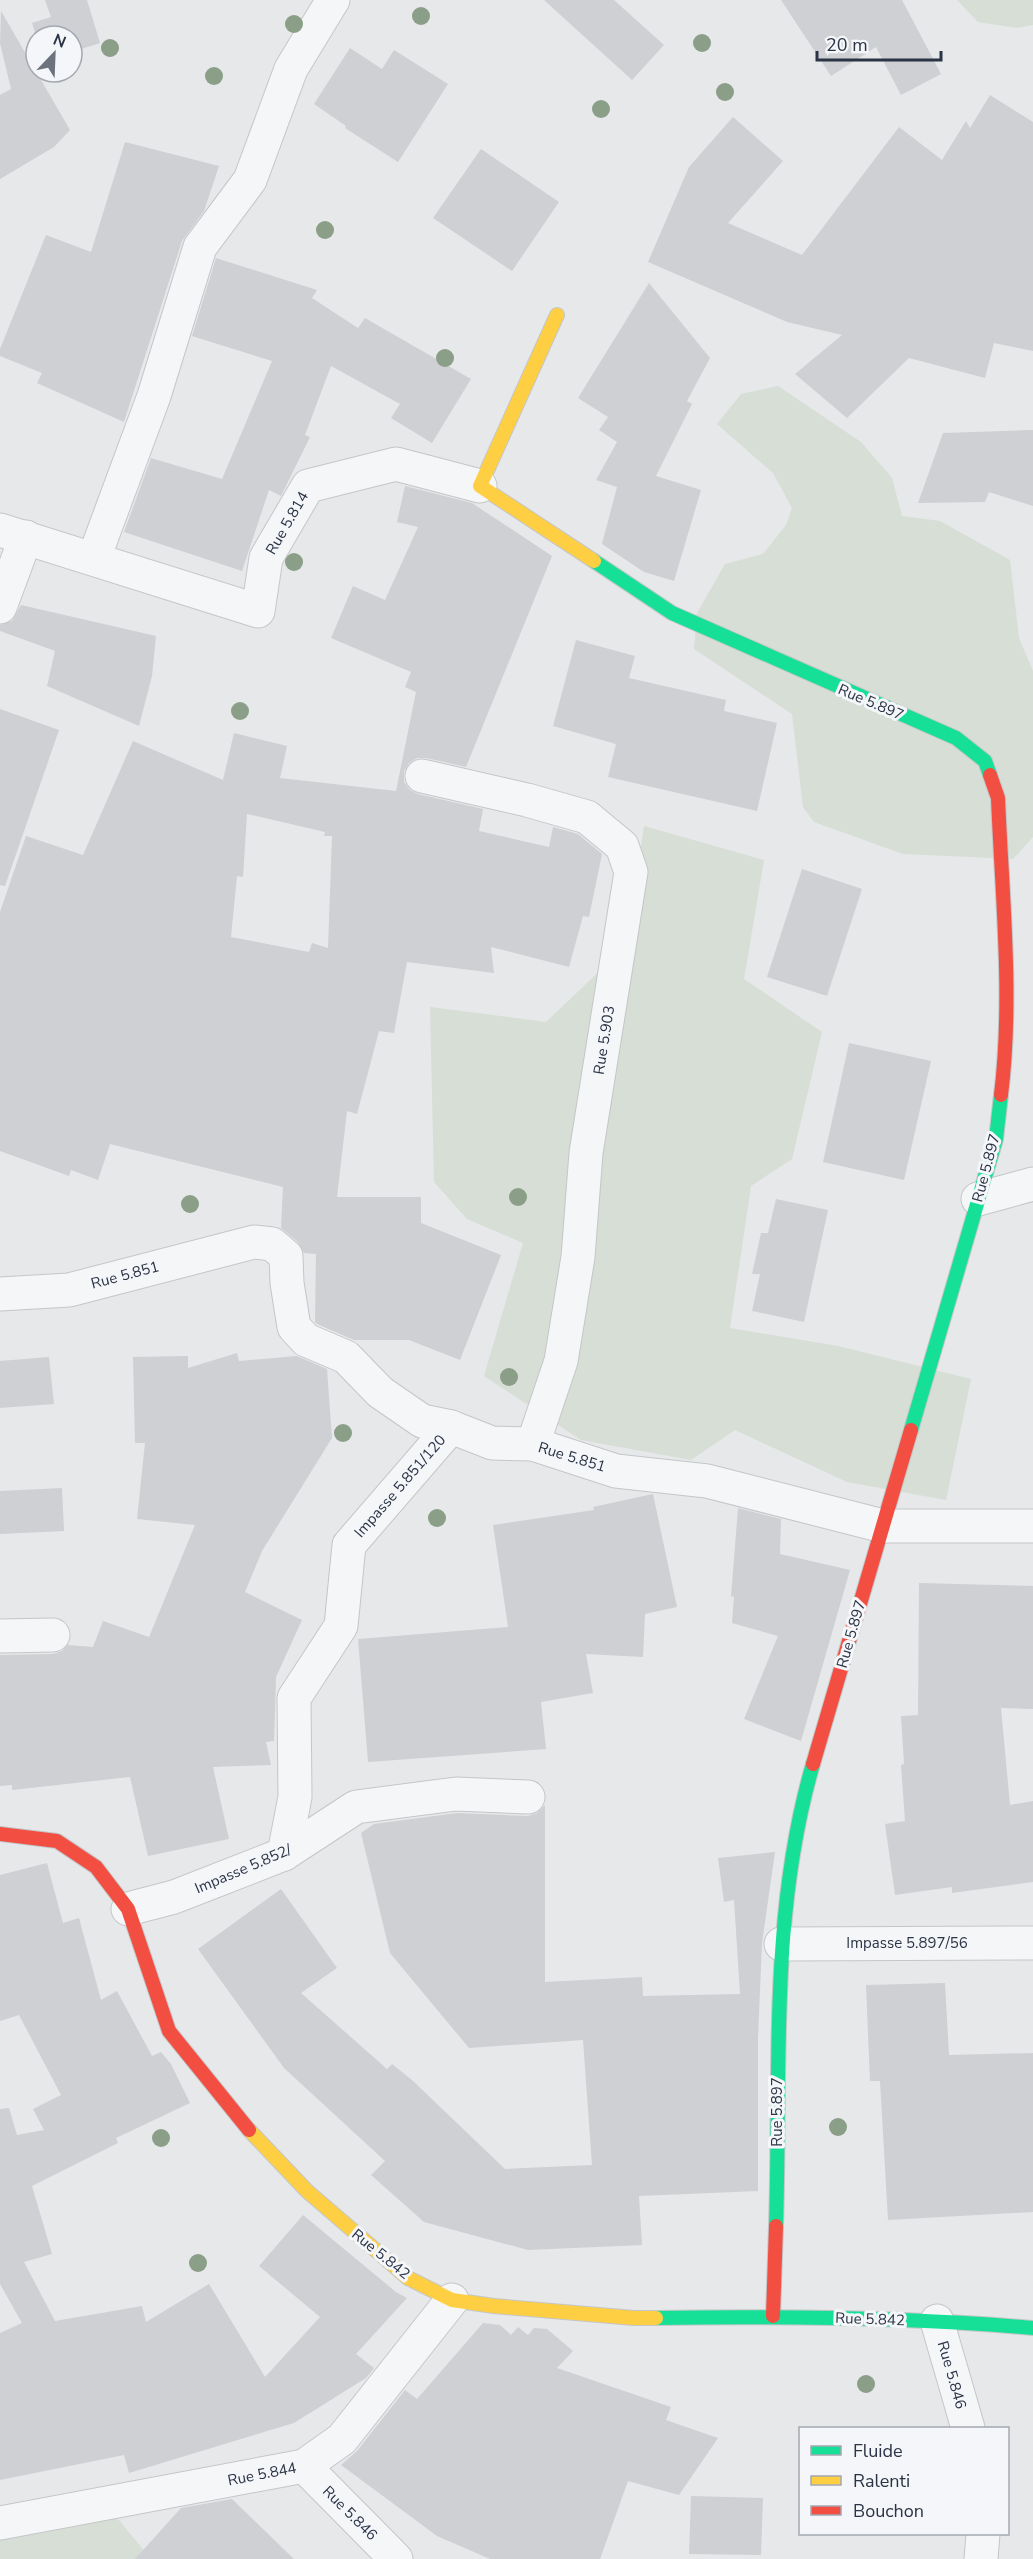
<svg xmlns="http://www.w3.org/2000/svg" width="1033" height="2559" font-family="'Nunito Sans',sans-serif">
	<rect width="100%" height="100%" fill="#e6e8ea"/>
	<g fill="#d6ded6">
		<path d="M957 0H1033V25L1017 28 978 22Z"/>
		<path d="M778 386 861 442 892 478 902 516 940 521 1010 560 1019 638 1033 671V837L1013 859 903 854 814 822 803 807 792 714 694 649 697 613 725 564 763 554 786 525 792 508 773 473 717 424 741 394Z"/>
		<path d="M644 826 764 860 744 979 822 1032 792 1159 751 1186 730 1328 838 1346 971 1379 946 1500 847 1482 735 1430 691 1460 581 1440 484 1376 523 1243 467 1219 434 1182 430 1007 546 1022 626 946Z"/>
		<path d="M117 2518 151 2559H0V2540Z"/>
	</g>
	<g fill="#ced0d3" fill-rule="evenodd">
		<path d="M45 0H87L100 43 72 52V36H36L32 23 51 17Z"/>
		<path d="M544 0H614L664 45 632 80Z"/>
		<path d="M781 0H902L941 74 901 95 876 47 831 76Z"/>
		<path d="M1 11 70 130 54 147 0 179V95L11 89 0 43Z"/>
		<path d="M350 48 382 69 394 50 448 84 398 162 345 128 346 126 314 104Z"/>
		<path d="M990 95 1033 122V351L994 343 985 378 909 358 847 418 795 374 842 335 787 322 648 262 689 167 733 117 783 161 728 223 802 255 899 127 942 160 966 121 970 128Z"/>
		<path d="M125 142 219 166 204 211 182 241 124 422 37 383 42 373 0 356V349L46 235 91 252Z"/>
		<path d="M481 149 559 202 512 271 433 218Z"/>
		<path d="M216 258 317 290 312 298 358 328 365 318 471 379 432 443 391 418 400 404 331 366 305 435 310 437 281 496 269 490 242 571 124 532 151 458 222 479 272 361 192 336Z"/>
		<path d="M649 283 710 358 687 401 692 404 656 476 701 490 674 581 644 572 602 544 617 487 596 480 617 442 599 430 608 417 578 398Z"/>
		<path d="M1033 430V506L989 492 985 502 918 503 943 433Z"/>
		<path d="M405 486 472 503 552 556 466 767 426 758H417L409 763 404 771V782L410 790 418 794 483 809 479 831 549 847 553 827 578 834 602 854 589 917 583 916 569 967 491 947 494 973 407 962 394 1033 379 1031 357 1114 347 1111 337 1197H421V1223L501 1255 460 1360 409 1340H354L317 1324 315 1322 316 1254 304 1253 298 1242 281 1228 283 1187 110 1144 98 1180 71 1170 69 1176 0 1151V912L26 836 83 855 133 741 223 780 234 733 287 746 280 778 396 791 416 692 405 687 411 672 331 638 353 586 385 600 418 527 397 522ZM247 814 325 832 324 836H332L328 948 312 943 309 952 231 937 237 876 243 877Z"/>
		<path d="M21 605 156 636 152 676 139 726 47 686 55 651 0 631V625L12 621Z"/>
		<path d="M576 640 635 656 629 678 726 700 724 711 777 723 757 811 608 777 616 744 553 726Z"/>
		<path d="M0 709 59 730 5 886 0 885Z"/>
		<path d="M802 869 862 889 827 996 767 977Z"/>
		<path d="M849 1043 931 1061 904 1180 823 1162Z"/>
		<path d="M776 1199 828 1210 804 1322 752 1311 760 1274H752L761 1233H768Z"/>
		<path d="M237 1353 239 1361 297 1356 327 1369 332 1438 262 1551 245 1592 302 1620 276 1677 274 1741 266 1742 271 1765 213 1767 229 1839 148 1856 130 1777 12 1790V1785L0 1786V1655L53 1654 62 1651 68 1645 93 1647 103 1621 149 1637 195 1525 137 1519 145 1443H135L133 1357 188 1356V1368Z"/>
		<path d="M49 1357 54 1404 0 1408V1361Z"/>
		<path d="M62 1488 64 1531 0 1534V1491Z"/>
		<path d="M653 1494 677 1607 645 1614 643 1657 586 1654 593 1693 541 1702 546 1749 368 1762 358 1639 508 1627 493 1525 594 1510 593 1507Z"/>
		<path d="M738 1508 781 1519 780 1554 850 1570 801 1741 744 1719 778 1636 732 1623 734 1596 731 1597Z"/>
		<path d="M919 1583 1033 1586V1709L1001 1708 1010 1805 1033 1801V1882L952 1893V1887L895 1895 885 1824 905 1821 901 1765 904 1764 901 1716 918 1715Z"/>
		<path d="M545 1805V1982L642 1977 643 1996 740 1994 734 1900 724 1902 718 1858 775 1852 762 1943 758 2038V2191L639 2196 642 2245 528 2250 424 2222 371 2175 385 2161 284 2068 198 1949 281 1889 337 1968 301 1993 387 2069 392 2064 412 2080 505 2169 592 2165 583 2040 469 2048 390 1953 361 1833 374 1824 457 1813 528 1816 537 1813Z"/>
		<path d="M47 1863 63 1923 79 1918 101 2000 117 1991 152 2056 161 2052 171 2064 190 2103 116 2138 118 2143 32 2186 52 2254 24 2262 55 2321 142 2306 146 2322 209 2284 265 2377 320 2317 259 2266 303 2215 396 2292 407 2298 356 2354 374 2368 366 2378 294 2423 129 2473 124 2455 0 2480V2333L22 2323 0 2284V2109L9 2108 17 2135 44 2130 33 2109 61 2095 19 2015 0 2021V1875Z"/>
		<path d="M945 1983 949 2055 1033 2053V2212L888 2220 880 2081H870L866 1985Z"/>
		<path d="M483 2323 500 2325 511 2335 518 2327 528 2335 534 2328 547 2329 573 2351 557 2368 671 2407 666 2420 718 2438 679 2495 628 2481 600 2559H490L437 2536 341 2465 357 2451 405 2390 417 2399Z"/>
		<path d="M691 2496 763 2498 761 2555 689 2554Z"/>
		<path d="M232 2499 294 2559H135L181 2508Z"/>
	</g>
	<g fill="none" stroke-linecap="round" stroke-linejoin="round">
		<g stroke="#c4c6c8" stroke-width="35">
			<g id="street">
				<path d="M0 530 258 611 266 558 308 486 396 464 480 486"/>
				<path d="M94 558 154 396 200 247 250 180 291 69 333 0"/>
				<path d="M0 607 26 537"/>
				<path d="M422 776 527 800 587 817 622 846 631 872 586 1153 578 1257 561 1361 533 1444"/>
				<path d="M978 1199 1033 1184"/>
				<path d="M0 1294 69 1290 254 1242 272 1244 286 1256 287 1283 294 1327 306 1340 346 1357 380 1392 422 1421 451 1427 492 1443 533 1444 616 1471 707 1481 883 1526H1033"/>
				<path d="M0 1636 53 1635"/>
				<path d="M284 1854 295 1797 294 1698 341 1626 349 1545 451 1427"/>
				<path d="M128 1909 174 1897 284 1854 356 1807 456 1794 528 1797"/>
				<path d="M781 1944 1033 1943"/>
				<path d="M937 2321 968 2428"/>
				<path d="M304 2466 396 2559"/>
				<path d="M0 2523 304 2466 342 2439 452 2300"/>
				<path d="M981 2559 983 2534"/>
			</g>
		</g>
		<g stroke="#c4c6c8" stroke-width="16">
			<g id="fast">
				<path d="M594 561 672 613 956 738 985 761 990 775"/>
				<path d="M911 1430 996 1139 1001 1095"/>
				<path d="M776 2226C781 2070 769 1915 813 1764"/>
				<path d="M656 2318C782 2316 908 2317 1033 2328"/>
			</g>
		</g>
		<g stroke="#c4c6c8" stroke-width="16">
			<g id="slow">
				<path d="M557 315 480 486 594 561"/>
				<path d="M249 2130 307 2191 408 2278 452 2300 494 2306 634 2318H656"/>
			</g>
		</g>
		<g stroke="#c4c6c8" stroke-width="16">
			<g id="jam">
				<path d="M990 775 998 798C1002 896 1013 997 1001 1095"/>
				<path d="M813 1764 911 1430"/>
				<path d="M0 1834 57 1841 96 1867 128 1909 169 2031 249 2130"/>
				<path d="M773 2316 776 2226"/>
			</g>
		</g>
		<use href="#street" stroke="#f5f6f7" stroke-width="33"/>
		<use href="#fast" stroke="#16e098" stroke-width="14"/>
		<use href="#slow" stroke="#ffcf43" stroke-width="14"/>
		<use href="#jam" stroke="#f24e42" stroke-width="14"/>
	</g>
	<g fill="#8a9e88">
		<circle cx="421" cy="16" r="9"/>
		<circle cx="294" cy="24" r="9"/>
		<circle cx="702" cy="43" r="9"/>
		<circle cx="110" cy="48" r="9"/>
		<circle cx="214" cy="76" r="9"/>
		<circle cx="725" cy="92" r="9"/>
		<circle cx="601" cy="109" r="9"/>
		<circle cx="325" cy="230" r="9"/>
		<circle cx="445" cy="358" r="9"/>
		<circle cx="294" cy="562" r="9"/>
		<circle cx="240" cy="711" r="9"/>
		<circle cx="518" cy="1197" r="9"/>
		<circle cx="190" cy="1204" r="9"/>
		<circle cx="509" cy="1377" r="9"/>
		<circle cx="343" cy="1433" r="9"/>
		<circle cx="437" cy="1518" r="9"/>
		<circle cx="838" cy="2127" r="9"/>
		<circle cx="161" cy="2138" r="9"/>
		<circle cx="198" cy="2263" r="9"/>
		<circle cx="866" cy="2384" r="9"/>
	</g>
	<g text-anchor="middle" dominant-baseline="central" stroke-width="6" stroke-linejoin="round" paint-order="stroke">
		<g font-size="15" fill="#2b3445" stroke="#f4f6f9">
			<text transform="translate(287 523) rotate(-60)">Rue 5.814</text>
			<text transform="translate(871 702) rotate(23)">Rue 5.897</text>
			<text transform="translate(604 1040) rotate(-81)">Rue 5.903</text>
			<text transform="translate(986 1168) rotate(-75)">Rue 5.897</text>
			<text transform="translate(125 1275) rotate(-15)">Rue 5.851</text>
			<text transform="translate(572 1457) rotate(17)">Rue 5.851</text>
			<text transform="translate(400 1486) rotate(-49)">Impasse 5.851/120</text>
			<text transform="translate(851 1634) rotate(-74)">Rue 5.897</text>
			<text transform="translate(243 1869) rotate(-23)">Impasse 5.852/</text>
			<text x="907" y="1943">Impasse 5.897/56</text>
			<text transform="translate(777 2112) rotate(-90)">Rue 5.897</text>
			<text transform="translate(381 2254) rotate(39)">Rue 5.842</text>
			<text transform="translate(870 2319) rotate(2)">Rue 5.842</text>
			<text transform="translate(952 2375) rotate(74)">Rue 5.846</text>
			<text transform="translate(262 2474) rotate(-11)">Rue 5.844</text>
			<text transform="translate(350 2513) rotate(45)">Rue 5.846</text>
		</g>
	</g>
	<rect x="799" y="2427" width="210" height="108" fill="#f4f6f9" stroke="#a4a8b1" stroke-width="1.5"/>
	<rect x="811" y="2446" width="30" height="9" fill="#16e098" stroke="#a4a8b1" stroke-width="1.5"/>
	<text x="853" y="2457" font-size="18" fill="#2b3445">Fluide</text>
	<rect x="811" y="2476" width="30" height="9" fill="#ffcf43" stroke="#a4a8b1" stroke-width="1.5"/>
	<text x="853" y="2487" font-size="18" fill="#2b3445">Ralenti</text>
	<rect x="811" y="2506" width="30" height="9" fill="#f24e42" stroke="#a4a8b1" stroke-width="1.5"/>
	<text x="853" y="2517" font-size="18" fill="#2b3445">Bouchon</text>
	<g transform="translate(54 54) rotate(23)"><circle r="28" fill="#f4f6f9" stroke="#a4a8b1" stroke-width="1.5"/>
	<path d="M0-4.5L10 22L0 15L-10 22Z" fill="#6c737f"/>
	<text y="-9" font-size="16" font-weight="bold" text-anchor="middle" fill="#2b3445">N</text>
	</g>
	<path d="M817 51v9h124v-9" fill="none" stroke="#2b3445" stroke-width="3"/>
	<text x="826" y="51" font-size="18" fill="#2b3445" stroke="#f4f6f9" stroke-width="4.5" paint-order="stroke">20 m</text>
</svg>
